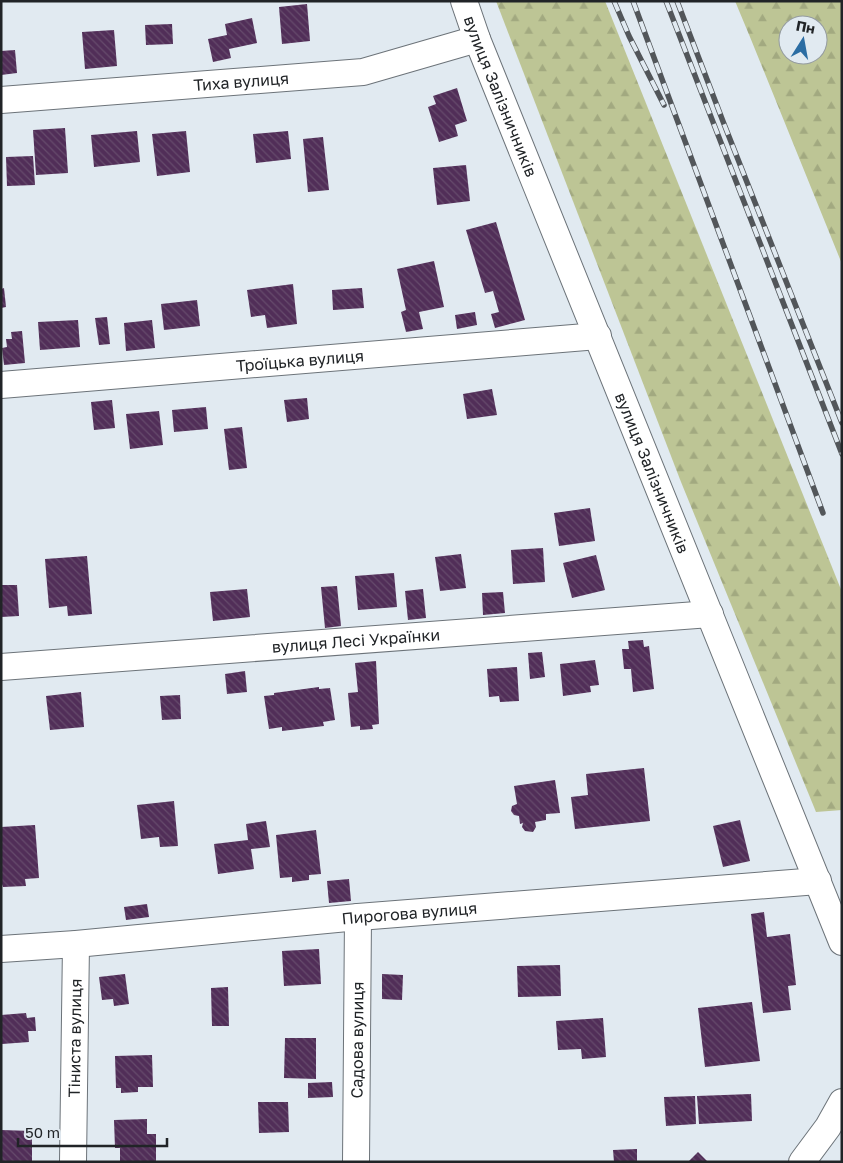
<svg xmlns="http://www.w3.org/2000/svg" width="843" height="1163" font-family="'Golos Text',sans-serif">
	<defs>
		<pattern id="forest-firs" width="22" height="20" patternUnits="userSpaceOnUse" patternTransform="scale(1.25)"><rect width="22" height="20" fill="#bdc595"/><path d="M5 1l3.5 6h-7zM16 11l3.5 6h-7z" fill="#a2a980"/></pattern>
		<pattern id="building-back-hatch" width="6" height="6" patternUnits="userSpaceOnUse" patternTransform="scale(1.25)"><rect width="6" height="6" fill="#512e58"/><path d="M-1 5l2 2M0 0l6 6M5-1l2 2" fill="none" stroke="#664b6c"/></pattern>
	</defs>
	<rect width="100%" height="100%" fill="#e1eaf1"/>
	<g fill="url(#forest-firs)" fill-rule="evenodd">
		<path d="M496 1H605L842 592V810L816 812 681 482Z"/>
		<path d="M735 1H842V264L750 37ZM788 25H818V55H788Z"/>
	</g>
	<g fill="url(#building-back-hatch)">
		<path d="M307 4 310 41 282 44 279 7Z"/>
		<path d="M252 18 257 43 229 49 231 58 213 62 208 39 227 35 225 24Z"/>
		<path d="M172 24 173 44 146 45 145 25Z"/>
		<path d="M114 30 117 66 85 69 82 32Z"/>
		<path d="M15 50 17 73 1 75V51Z"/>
		<path d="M457 88 467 121 455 125 458 136 439 142 428 107 436 104 433 96Z"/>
		<path d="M65 128 68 173 36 175 33 130Z"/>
		<path d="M137 131 140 162 94 167 91 135Z"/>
		<path d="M186 131 190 172 157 176 152 134Z"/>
		<path d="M288 131 291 159 256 163 253 134Z"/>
		<path d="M323 137 329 190 308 192 303 139Z"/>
		<path d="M33 156 35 185 7 186 6 157Z"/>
		<path d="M466 165 470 201 437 205 433 168Z"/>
		<path d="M496 222 525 320 495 328 491 314 499 312 493 291 485 293 466 230Z"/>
		<path d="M434 261 444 307 419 312 423 329 406 332 401 312 406 310 397 269Z"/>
		<path d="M293 284 297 324 267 328 265 315 251 317 247 290Z"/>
		<path d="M4 288 6 307 1 308V289Z"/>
		<path d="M362 288 364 308 333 310 332 290Z"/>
		<path d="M197 300 200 326 164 330 161 304Z"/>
		<path d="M475 312 477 325 457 329 455 315Z"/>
		<path d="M107 317 110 344 99 345 95 318Z"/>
		<path d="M78 320 80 347 40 350 38 322Z"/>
		<path d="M152 320 155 348 126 351 124 323Z"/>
		<path d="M22 331 25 363 4 365 2 348 7 347 6 339H12L11 332Z"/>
		<path d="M492 389 497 415 467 419 463 394Z"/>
		<path d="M307 398 309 419 287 422 284 400Z"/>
		<path d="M112 400 115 428 94 430 91 402Z"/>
		<path d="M206 407 208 429 174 432 172 410Z"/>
		<path d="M159 411 163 445 130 449 126 414Z"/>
		<path d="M242 427 247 468 229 470 224 429Z"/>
		<path d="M590 508 595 541 559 546 554 513Z"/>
		<path d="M543 548 545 582 513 584 511 550Z"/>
		<path d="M461 554 466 588 440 591 435 557Z"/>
		<path d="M596 555 605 590 572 598 563 563Z"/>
		<path d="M87 556 92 614 68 616 67 606 49 608 45 559Z"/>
		<path d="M394 573 397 607 358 610 355 576Z"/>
		<path d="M1 585H17L19 616 1 617Z"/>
		<path d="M337 586 341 626 325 628 321 587Z"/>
		<path d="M247 589 250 617 213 621 210 592Z"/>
		<path d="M423 589 426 618 408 620 405 591Z"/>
		<path d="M503 592 505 613 483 615 482 593Z"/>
		<path d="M643 640 644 647 649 646 654 689 633 692 631 669H624L622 649H629L628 641Z"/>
		<path d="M542 652 545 677 530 679 528 653Z"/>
		<path d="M595 660 599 685 590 686 591 692 563 696 560 664Z"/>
		<path d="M376 661 379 724 372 725 373 729 360 730V726L351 727 348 693 358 692 355 663Z"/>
		<path d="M517 667 519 701 500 702 499 696 489 697 487 669Z"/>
		<path d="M245 671 247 692 227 694 225 674Z"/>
		<path d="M319 687V689L330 688 335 720 323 722 324 726 282 731V727L269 729 264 696 274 695V693Z"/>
		<path d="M81 692 84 727 50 730 46 696Z"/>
		<path d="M180 695 181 719 162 720 160 696Z"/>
		<path d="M644 768 650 821 575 829 571 797 588 795 586 774Z"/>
		<path d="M555 780 560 813 546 814V820L535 822 536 827 533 832 525 831 522 827 523 823 520 824 519 816 514 815 511 811 512 806 517 804 514 786Z"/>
		<path d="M174 801 178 846 160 847 159 837 141 839 137 805Z"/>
		<path d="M740 820 750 861 723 867 713 826Z"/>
		<path d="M266 821 270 847 251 849 254 869 218 874 214 844 248 840 246 824Z"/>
		<path d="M35 825 39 878 25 879 26 886 3 887 1 881V827Z"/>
		<path d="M316 830 321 874 309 875V880L292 882V877L280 878 276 835Z"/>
		<path d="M349 879 351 901 329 903 327 881Z"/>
		<path d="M147 904 149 917 126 920 124 907Z"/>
		<path d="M764 912 767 937 790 934 796 985 788 986 791 1010 763 1013 751 914Z"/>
		<path d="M319 949 321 984 284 986 282 951Z"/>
		<path d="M560 965 561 996 518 997 517 966Z"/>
		<path d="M125 974 129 1004 114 1006 113 999 102 1000 99 977Z"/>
		<path d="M382 974 403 975 402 1000 382 999Z"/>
		<path d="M228 987 229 1026H212L211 988Z"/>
		<path d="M752 1002 760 1061 705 1067 698 1008Z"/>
		<path d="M26 1013 27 1018 35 1017 36 1031H28L29 1042 2 1044 1 1015Z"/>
		<path d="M603 1018 606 1057 582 1059 581 1049 558 1050 556 1021Z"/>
		<path d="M285 1038H316V1079L284 1078Z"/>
		<path d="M152 1055 153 1087H138V1092L121 1093V1088H116L115 1056Z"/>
		<path d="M332 1082 333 1097 308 1098V1083Z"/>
		<path d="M751 1094 752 1121 699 1124 697 1096Z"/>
		<path d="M695 1096 696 1124 666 1126 664 1097Z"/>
		<path d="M258 1102H288L289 1132 259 1133Z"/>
		<path d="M147 1119V1134H156V1162H120V1148H115L114 1120Z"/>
		<path d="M1 1130 32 1131V1162H1Z"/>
		<path d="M637 1149V1161L614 1162 613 1150Z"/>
		<path d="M698 1152 708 1162H688Z"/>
	</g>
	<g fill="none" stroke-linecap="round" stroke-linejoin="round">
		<g stroke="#6c7379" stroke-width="28">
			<g id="minor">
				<path id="s1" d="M464 1 477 39 842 942"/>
				<path id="s2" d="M1 100 363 72 477 39"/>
				<path id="s3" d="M1 385 598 336"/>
				<path id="s4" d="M1 667 710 614"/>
				<path id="s5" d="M1 949 76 944 358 917 818 881"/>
				<path id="s6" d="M73 1162 76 944"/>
				<path id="s7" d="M356 1162 358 917"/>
				<path d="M802 1162 828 1127 842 1102"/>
			</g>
		</g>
		<use href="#minor" stroke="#fff" stroke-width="26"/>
		<g stroke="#52565a" stroke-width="5.5">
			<g id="rail">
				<path d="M614 1 629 36 664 105"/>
				<path d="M633 1 823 513"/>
				<path d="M666 1 842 454"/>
				<path d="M677 1 724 124 842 423"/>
			</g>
		</g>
		<use href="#rail" stroke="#e1eaf1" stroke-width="4" stroke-dasharray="11" stroke-linecap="butt"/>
	</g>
	<g text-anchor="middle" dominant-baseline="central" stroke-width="5" stroke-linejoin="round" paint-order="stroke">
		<g font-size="16" fill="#212427" stroke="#e1eaf1">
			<text stroke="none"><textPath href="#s2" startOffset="241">Тиха вулиця</textPath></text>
			<text stroke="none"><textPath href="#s1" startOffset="102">вулиця Залізничників</textPath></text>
			<text stroke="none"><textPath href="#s3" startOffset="300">Троїцька вулиця</textPath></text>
			<text stroke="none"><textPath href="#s1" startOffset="508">вулиця Залізничників</textPath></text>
			<text stroke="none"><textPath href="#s4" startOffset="356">вулиця Лесі Українки</textPath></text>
			<text stroke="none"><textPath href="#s5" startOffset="410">Пирогова вулиця</textPath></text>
			<text stroke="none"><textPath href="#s6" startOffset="124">Тіниста вулиця</textPath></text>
			<text stroke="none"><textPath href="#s7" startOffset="122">Садова вулиця</textPath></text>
		</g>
	</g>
	<rect width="843" height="1163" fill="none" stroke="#212427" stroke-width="5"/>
	<g transform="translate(803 40) rotate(11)"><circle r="24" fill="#e1eaf1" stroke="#949ba0"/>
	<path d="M0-4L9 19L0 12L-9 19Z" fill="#2b6da3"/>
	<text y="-8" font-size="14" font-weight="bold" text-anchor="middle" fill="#212427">Пн</text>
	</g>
	<path d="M18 1138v8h149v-8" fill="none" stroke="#212427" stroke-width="2.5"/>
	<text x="25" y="1138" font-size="15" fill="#212427" stroke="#e1eaf1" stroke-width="4" paint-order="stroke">50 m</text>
</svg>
